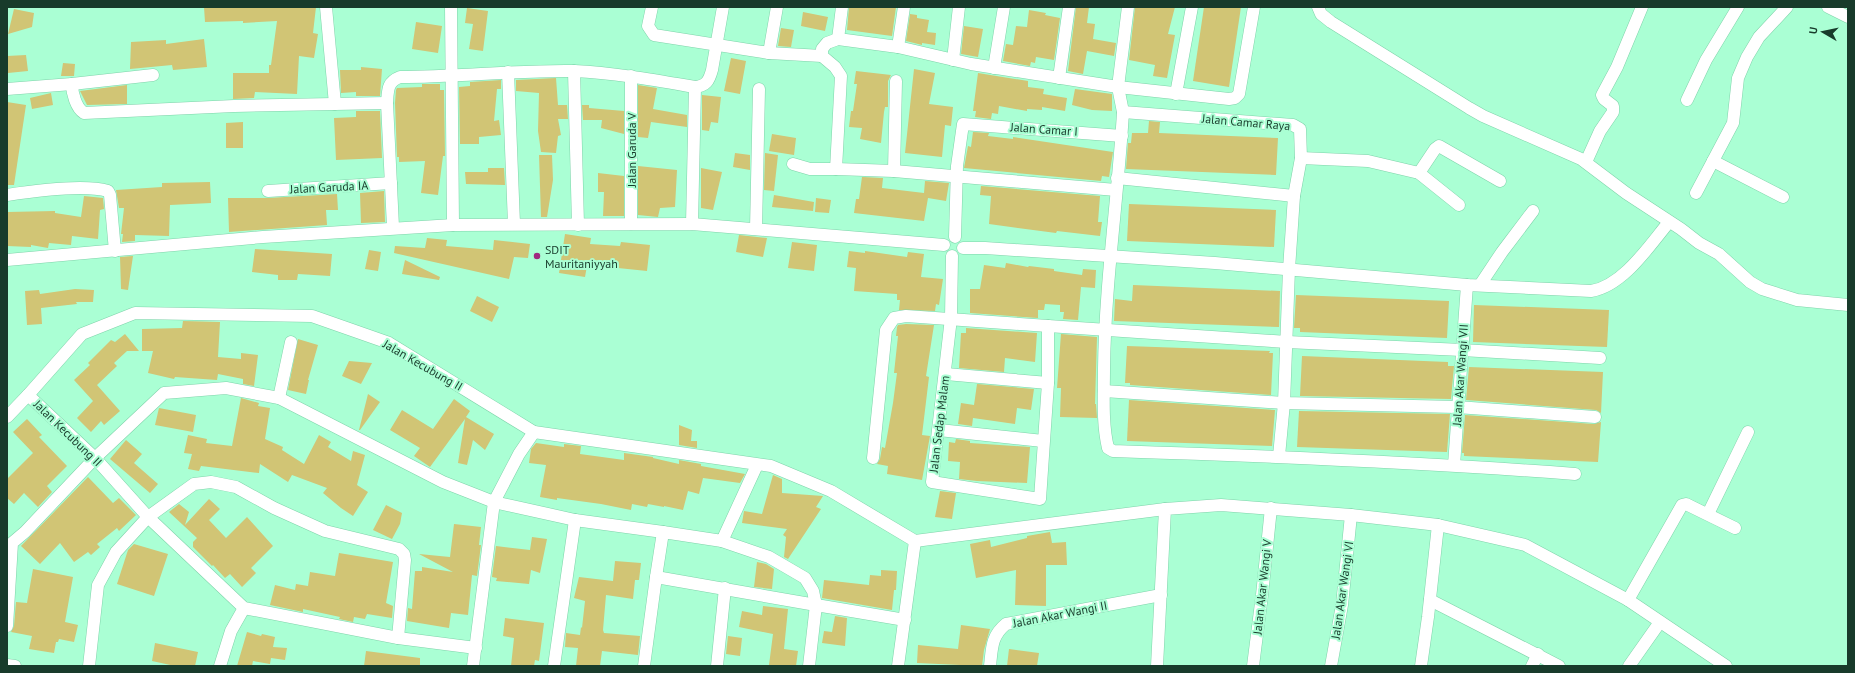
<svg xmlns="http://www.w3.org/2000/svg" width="1855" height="673" font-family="'PT Sans',sans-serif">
	<rect width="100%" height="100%" fill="#aaffd4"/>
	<g fill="#d1c575">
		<path d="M204 7H316L313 33 318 34 314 58 299 56 297 94 255 92 254 98 233 99V73H269V65H271L277 21 243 23V21L205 22Z"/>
		<path d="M849 7H896L892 36 847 30Z"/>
		<path d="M1076 7H1089L1087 23 1095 24 1093 39 1116 43 1114 56 1087 51 1083 74 1068 71Z"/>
		<path d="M1135 7H1175L1168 34 1175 35 1167 78 1153 76 1155 65 1129 60Z"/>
		<path d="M1204 7H1241L1229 87 1193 81Z"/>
		<path d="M467 8 488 11 483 51 469 49 473 24 465 23Z"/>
		<path d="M14 9 34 13 32 27 8 34Z"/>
		<path d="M1029 10 1046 13 1045 15 1060 18 1054 60 1036 57 1035 63 1031 62 1030 66 1003 61 1006 44 1013 45 1016 26 1027 27Z"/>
		<path d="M803 12 828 17 825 31 801 26Z"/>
		<path d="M910 14 917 15V18L929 20 927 32 936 33 935 45 922 43V45L906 41Z"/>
		<path d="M416 22 442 26 438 53 412 49Z"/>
		<path d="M964 26 983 29 978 57 961 54Z"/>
		<path d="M781 28 794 30 791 47 778 46Z"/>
		<path d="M204 39 207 67 173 70 172 65 130 69 131 42 166 40V44Z"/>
		<path d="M26 55 28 71 8 73 7 56Z"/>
		<path d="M731 58 746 61 740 94 724 91Z"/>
		<path d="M63 63 75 64 74 76H61Z"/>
		<path d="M361 67 382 69 380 96H356V92L341 93 340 70H361Z"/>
		<path d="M914 69 935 73 929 104 953 107 951 126 945 125 942 157 905 153Z"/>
		<path d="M856 71 891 75 888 81V107H885L884 112 881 143 860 139 862 128 849 127 851 111H853L857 84H854Z"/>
		<path d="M978 73 1028 81V87L1044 89 1043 94 1067 98 1065 111 1042 107V110L1027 109V111L999 106 998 114 992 113 991 119 975 117 976 111H973Z"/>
		<path d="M556 78 558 105H567L568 119H558L561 135 558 136 556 153 541 152 538 131 539 93 516 91V80Z"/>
		<path d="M501 80V89H497L494 121 499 120 501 135 479 137V144H460L459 87 470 86V82Z"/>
		<path d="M422 84H440V90H444L445 156H443L438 195 421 193 425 161 399 162V157H397L395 103 396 90 397 88 422 87Z"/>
		<path d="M127 85V104L87 105 80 91Z"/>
		<path d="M638 85 657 88 653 109 687 115V127L651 122 648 138 638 137Z"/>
		<path d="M1075 89 1112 94V111L1092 110 1072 105Z"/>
		<path d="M51 93 53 105 32 109 30 98Z"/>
		<path d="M702 95 721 97 718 123 711 122 709 131 702 130Z"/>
		<path d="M7 102 26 105 14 185H7Z"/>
		<path d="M582 105H589V108L624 111V134L601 128 602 120H583Z"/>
		<path d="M356 111H380L382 158 336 160 334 118 356 117Z"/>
		<path d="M1149 121 1160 122 1159 133 1278 138 1276 175 1126 169 1128 143H1131L1132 133H1148Z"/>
		<path d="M243 122V148H226V123Z"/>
		<path d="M973 132 989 133 988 136 1013 139V137L1113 152 1109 177 1102 176 1101 181 964 168 968 146 971 147Z"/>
		<path d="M772 134 796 138 794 155 769 151Z"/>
		<path d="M735 153 750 155V170L733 167Z"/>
		<path d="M765 153 778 155 774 191 764 190Z"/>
		<path d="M539 155H552L553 180 547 217H541Z"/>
		<path d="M638 166 677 170 675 207 660 208 658 217 638 215Z"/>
		<path d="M488 168H504L505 185 466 184 465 172H488Z"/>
		<path d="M701 168 722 172 713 210 701 208Z"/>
		<path d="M598 173 624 176V216H603L604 192H598Z"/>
		<path d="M862 177 883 178 882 188 924 193 925 181 949 183 946 201 928 198 924 221 854 213 856 199H859Z"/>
		<path d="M210 182 211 203 170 205 169 236 135 235V241L122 242 123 234H121L124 208H119L116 190 162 187V183Z"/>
		<path d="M981 186 1100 196 1098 222H1102L1100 236 1057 231 1056 233 989 224 991 196 980 195Z"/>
		<path d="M384 191 385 222 361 223 360 193Z"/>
		<path d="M337 194 338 210H326L327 225 229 232 228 198H268Z"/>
		<path d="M774 195 814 202 813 211 772 207Z"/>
		<path d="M84 196 103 198 104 209 100 210 98 239 72 236 71 245 49 243 48 248 31 245V247L7 246V212L55 211V213L81 217Z"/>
		<path d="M816 198 831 200 829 213 815 212Z"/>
		<path d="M1129 204 1276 210 1274 247 1127 241Z"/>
		<path d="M565 234 591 238 590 244 620 246 621 242 650 245 647 271 618 268V262L588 260 585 277 559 273Z"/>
		<path d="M739 235 767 238 763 257 736 252Z"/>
		<path d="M427 238 447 240 446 246 493 250 494 240 530 244 528 258 514 257 509 279 394 253 395 246 425 248Z"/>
		<path d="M792 242 817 245 814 271 788 268Z"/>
		<path d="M255 249 332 254 330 276 298 274 297 280H278V275L252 272Z"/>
		<path d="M369 250 381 252 378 271 365 269Z"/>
		<path d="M849 251 865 253V251L907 257 908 252 924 254 921 277 943 279 939 305 936 304 935 311 899 310 900 300H897V294L854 291 856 268 847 267Z"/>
		<path d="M133 256 128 290 121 289 120 257Z"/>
		<path d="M405 260 440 277 439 280 402 274Z"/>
		<path d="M1006 263 1028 267 1029 266 1054 269V271L1082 275 1083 269 1096 270 1095 288 1081 287 1078 320 1063 319 1064 312H1060V305L1045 304 1044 310H1038V318L970 313V289H980L984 265 1005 268Z"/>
		<path d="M1133 285 1280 291 1279 327 1114 321 1115 299 1132 301Z"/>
		<path d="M75 289 94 290 93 302H76L77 304 41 308 42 324 27 325 25 291 39 290 40 294Z"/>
		<path d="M1296 295 1449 301 1447 338 1300 332V328H1294Z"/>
		<path d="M477 296 499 307 492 322 470 311Z"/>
		<path d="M1474 305 1609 310 1607 347 1473 342Z"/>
		<path d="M183 321 220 322 218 357 241 359V353L258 355 254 386 243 384V379L218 374 217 380 175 377 174 379 148 373 153 351H142V329L182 328Z"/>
		<path d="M906 324 934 325 926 376 929 377 922 435 930 436 922 480 887 474 888 466 877 464 880 459 882 447 885 448 893 403 897 373H894L898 336H896L897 327 898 325Z"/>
		<path d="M966 328 1037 333 1035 362 1005 358 1004 372 959 368 961 333H966Z"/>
		<path d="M125 334 139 351H127L114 363 117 366 97 385 120 411 104 425 101 421 91 432 77 418 93 401 74 380 90 365 88 363 111 340 115 342Z"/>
		<path d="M1061 334 1097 337 1095 404H1096L1097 418 1060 417 1061 388H1057Z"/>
		<path d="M298 339 318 345 308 380H309L306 394 288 390Z"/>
		<path d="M1127 346 1270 351 1269 353H1273L1271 395 1130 385V383H1125Z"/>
		<path d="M1302 356 1448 362V366H1454L1451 399 1300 396Z"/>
		<path d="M349 361 372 363 361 384 342 376Z"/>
		<path d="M1469 367 1603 372 1601 413 1596 410 1466 400Z"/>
		<path d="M977 384 1034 389 1031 410 1017 408 1015 424 973 418 972 426 958 424 961 403 974 405Z"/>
		<path d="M368 394 380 402 360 430H359Z"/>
		<path d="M241 398 259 403 258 406 270 408 265 439 283 447 282 450 304 464 319 435 331 442 328 447 351 461 353 451 365 455 357 485 368 492 353 516 341 508 323 493 327 488 292 475 288 482 260 464 259 473 201 466 199 471 188 469 192 454 184 453 188 435 207 439 206 443 232 446Z"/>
		<path d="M454 399 470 411 466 417 494 434 485 450 473 440 467 465 458 463 465 419 430 467 414 456 420 448 390 430 402 410 433 429Z"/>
		<path d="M1129 400 1275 410 1272 446 1127 441Z"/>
		<path d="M159 408 196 415 193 432 155 425Z"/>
		<path d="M1299 411 1450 414 1447 452 1297 447Z"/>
		<path d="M1465 415 1594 424 1601 422 1598 462 1464 456V453H1462Z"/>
		<path d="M27 419 42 435 39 437 67 466 47 486 52 492 38 507 24 493 14 504 7 498V479L33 453 13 432Z"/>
		<path d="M679 425 692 430 691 441H697V448L679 445Z"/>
		<path d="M956 439 970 441V443L1030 447 1027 483 977 481 959 479 960 462 948 461 949 442 955 443Z"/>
		<path d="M126 440 142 454 134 463 158 484 150 493 110 459Z"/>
		<path d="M536 443 564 447V444L581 446 580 454 624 460V453L653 457V458L679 464V460L701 464V466L745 474 740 483 703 478 699 494 688 491 683 510 664 506V507L648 504 647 507 632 504 631 510 601 504 557 498V500L540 497 546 465 529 463 531 449Z"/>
		<path d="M773 475 782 479V493L823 496 816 507 821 509 788 559 784 557 786 537 783 535 787 529 742 523 744 511 762 514Z"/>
		<path d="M88 477 113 503 119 498 136 515 119 531 117 528 97 544 100 547 91 555 88 552 74 562 60 543 40 564 21 546Z"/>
		<path d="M940 491 956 493 952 519 935 517Z"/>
		<path d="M209 499 220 509 209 520 226 538 247 517 273 546 251 568 256 573 242 587 230 574 225 578 213 565 212 566 193 547V542L197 538 169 512 179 504 189 512 185 525Z"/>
		<path d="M386 505 402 513 400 524 392 539 373 530Z"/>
		<path d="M454 524 481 527 479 545H481L477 576 472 575 468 615 451 613 449 628 407 621 408 608 412 609 415 571H422V567L453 572 419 554 450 557Z"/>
		<path d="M1050 532 1052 543 1066 542 1067 565H1046V606L1015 605 1016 570 976 578 970 544 990 540 991 547 1027 538V536Z"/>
		<path d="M532 537 547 539 540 573 531 570 529 584 496 581 497 578 492 577 496 546 530 550Z"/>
		<path d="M134 544 168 554 154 596 117 584 128 550Z"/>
		<path d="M339 553 393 562 386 603 393 606 392 618 367 614 365 619 354 617 353 622 339 619 340 617 303 609V612L270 605 275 585 295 590 296 584 308 586 310 572 335 576Z"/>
		<path d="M615 561 641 563 639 580H635L633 599 606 595 603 630 604 633 640 636 638 655 602 651 600 666H576L578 648 565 647 566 633 580 635 581 627 582 628 585 601 574 598 579 577 613 581Z"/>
		<path d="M757 562 766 564 774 569 772 589 754 587Z"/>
		<path d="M33 569 73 577 65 622 78 625 74 642 59 639 58 642H56L54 653 29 649 32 636 11 632 14 626 16 602 27 603Z"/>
		<path d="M881 570 897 571 896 590H894L892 610 822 598 824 580 869 585 870 575 881 576Z"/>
		<path d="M763 606 788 609 784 649 798 651 796 666 769 665 773 634 739 627 742 611 762 615Z"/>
		<path d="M835 616 847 618 845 646 822 643 824 631 832 632Z"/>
		<path d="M505 618 544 623 539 661 535 660 534 666H511L514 638 503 636Z"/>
		<path d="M961 625 990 629 984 650 982 666 917 663 918 645 958 649Z"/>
		<path d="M247 632 261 636 262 634 275 637 273 647 287 648 285 660 271 658 270 664 253 661 252 666H237Z"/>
		<path d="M728 636 742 638 740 656 726 654Z"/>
		<path d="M155 643 198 652 195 666H175L152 661Z"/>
		<path d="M1009 649 1039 653 1037 666H1007Z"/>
		<path d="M366 651 420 658V666H364Z"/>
	</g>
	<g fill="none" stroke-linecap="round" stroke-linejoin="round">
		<g stroke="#7fd3aa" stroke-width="13">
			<g id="minor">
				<path d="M326 7 335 104"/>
				<path d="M451 7 453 225"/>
				<path d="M652 7 648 26 654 35 769 53 822 56"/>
				<path d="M1128 7 1118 87 1123 112C1118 198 1105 283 1104 369 1104 395 1102 423 1108 448L1113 451C1267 456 1421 462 1575 474"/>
				<path d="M1318 7 1321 14 1331 22 1469 108 1483 116 1581 159 1626 193 1681 229 1699 243 1719 254 1750 282 1762 289 1797 300 1848 305"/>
				<path d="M1828 7 1848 17"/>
				<path d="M838 39 842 7"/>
				<path d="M898 47 904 7"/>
				<path d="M769 53 777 7"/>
				<path d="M953 60 959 7"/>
				<path d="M994 68 1004 7"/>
				<path d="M574 71 578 225"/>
				<path d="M508 72 514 224"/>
				<path d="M631 76V224"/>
				<path d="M1059 78 1069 7"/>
				<path d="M72 84 153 75"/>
				<path d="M7 89 72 84C72 93 76 108 84 113L234 106 387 103"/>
				<path d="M1176 94 1192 7"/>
				<path d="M1687 100 1706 60 1738 7"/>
				<path d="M1123 112 1293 125 1300 129 1301 158 1294 196 1289 269 1284 403 1279 456"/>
				<path d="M1301 158 1368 161 1419 173 1459 205"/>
				<path d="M1713 161 1783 197"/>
				<path d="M1586 162 1600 131 1613 112V106L1604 99 1602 95 1617 67 1642 7"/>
				<path d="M793 164 810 169H836"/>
				<path d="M894 171 896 81"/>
				<path d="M1419 173 1435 149 1439 146 1500 181"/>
				<path d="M1117 178 1294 196"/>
				<path d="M1116 190 894 171 836 169 841 76 835 67 822 56V49L827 43 838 39 898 47 971 64 1118 87 1229 99 1235 98 1239 94 1254 7"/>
				<path d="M268 191 391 183"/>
				<path d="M1696 193 1733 123 1738 78 1747 57 1759 37 1787 7"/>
				<path d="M7 195C33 191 84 184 108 191L110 195 115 251"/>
				<path d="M692 224 695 87"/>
				<path d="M393 227 387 103C388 90 387 82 400 77 458 77 516 70 574 71 615 73 654 80 695 87 706 86 709 81 712 70L723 7"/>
				<path d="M756 229 759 89"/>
				<path d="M955 237 957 166 963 124 1122 136"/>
				<path d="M963 248H985L1215 263 1467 285 1591 291C1623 286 1649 246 1669 222"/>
				<path d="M952 256 951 318 932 482 1040 499 1048 383V326L1287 342 1462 350 1600 358"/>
				<path d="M7 260 263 237 453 225 692 224 944 245"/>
				<path d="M1480 285 1502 252 1533 211"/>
				<path d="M946 374 1048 383"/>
				<path d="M1104 391 1284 403 1457 407 1595 417"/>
				<path d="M279 398 291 342"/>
				<path d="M7 417 28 395"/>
				<path d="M939 430 1043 441"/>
				<path d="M873 458 886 330 894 318 906 316 1048 326"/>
				<path d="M1454 465 1467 285"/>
				<path d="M1708 514 1748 432"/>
				<path d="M663 532 722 541 757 465"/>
				<path d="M1430 600 1559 666"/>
				<path d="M1628 600 1682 505 1686 504 1735 528"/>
				<path d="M7 626 12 543 25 532 95 458 164 393 226 388 279 398 443 482 494 502 575 520 663 532 656 577"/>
				<path d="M476 648 398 638 244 608 148 517 95 458 28 395 82 334 135 313 312 316 389 343 534 432 771 466 831 491 915 541 1165 509"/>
				<path d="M7 665 15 666"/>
				<path d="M89 666 98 585 116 552 148 517 194 484 211 482 236 487 274 508 325 531 399 549 404 554 405 560 398 638"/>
				<path d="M220 666 231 631 244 608"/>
				<path d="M473 666 494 502 519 454 534 432"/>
				<path d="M554 666 575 520"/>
				<path d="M644 666 656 577 816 605 813 591 805 578 769 557 722 541"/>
				<path d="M717 666 725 588"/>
				<path d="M809 666 816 605 905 620"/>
				<path d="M898 666 915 541"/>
				<path d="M990 666C992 649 991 636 1006 624L1161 595"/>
				<path d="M1157 666 1165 509 1221 505 1351 515 1438 525 1525 545 1628 600 1726 666"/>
				<path d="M1253 666 1262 595 1271 508"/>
				<path d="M1331 666 1342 605 1351 515"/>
				<path d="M1421 666 1428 617 1438 525"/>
				<path d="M1532 666 1538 654"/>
				<path d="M1629 666 1660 622"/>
			</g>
		</g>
		<use href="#minor" stroke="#fff" stroke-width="12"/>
	</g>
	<circle fill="#a0287f" stroke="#aaffd4" stroke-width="1.5" cx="537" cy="256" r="4"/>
	<g text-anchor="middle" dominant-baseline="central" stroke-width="4" stroke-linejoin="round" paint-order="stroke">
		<g font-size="12" fill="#183b2b" stroke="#aaffd4">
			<text transform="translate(1246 122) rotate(5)">Jalan Camar Raya</text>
			<text transform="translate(1044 129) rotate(4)">Jalan Camar I</text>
			<text transform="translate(631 150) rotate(-90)">Jalan Garuda V</text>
			<text transform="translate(329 187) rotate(-3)">Jalan Garuda IA</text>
			<text transform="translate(423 365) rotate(30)">Jalan Kecubung II</text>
			<text transform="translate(1460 375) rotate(-86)">Jalan Akar Wangi VII</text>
			<text transform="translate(939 424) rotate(-83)">Jalan Sedap Malam</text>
			<text transform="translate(68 433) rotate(44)">Jalan Kecubung II</text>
			<text transform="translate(1262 587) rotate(-84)">Jalan Akar Wangi V</text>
			<text transform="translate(1342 590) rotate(-82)">Jalan Akar Wangi VI</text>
			<text transform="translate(1060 614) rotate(-11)">Jalan Akar Wangi II</text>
		</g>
		<g font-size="12" fill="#183b2b" stroke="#aaffd4" text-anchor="start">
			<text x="545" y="249">SDIT<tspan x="545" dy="14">Mauritaniyyah</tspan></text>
		</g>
	</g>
	<rect width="1855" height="673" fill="none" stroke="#183b2b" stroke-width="16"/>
	<g transform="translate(1823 32) rotate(279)" stroke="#aaffd4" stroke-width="3" paint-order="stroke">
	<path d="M0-3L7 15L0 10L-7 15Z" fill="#183b2b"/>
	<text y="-6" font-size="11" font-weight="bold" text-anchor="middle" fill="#183b2b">U</text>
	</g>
</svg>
